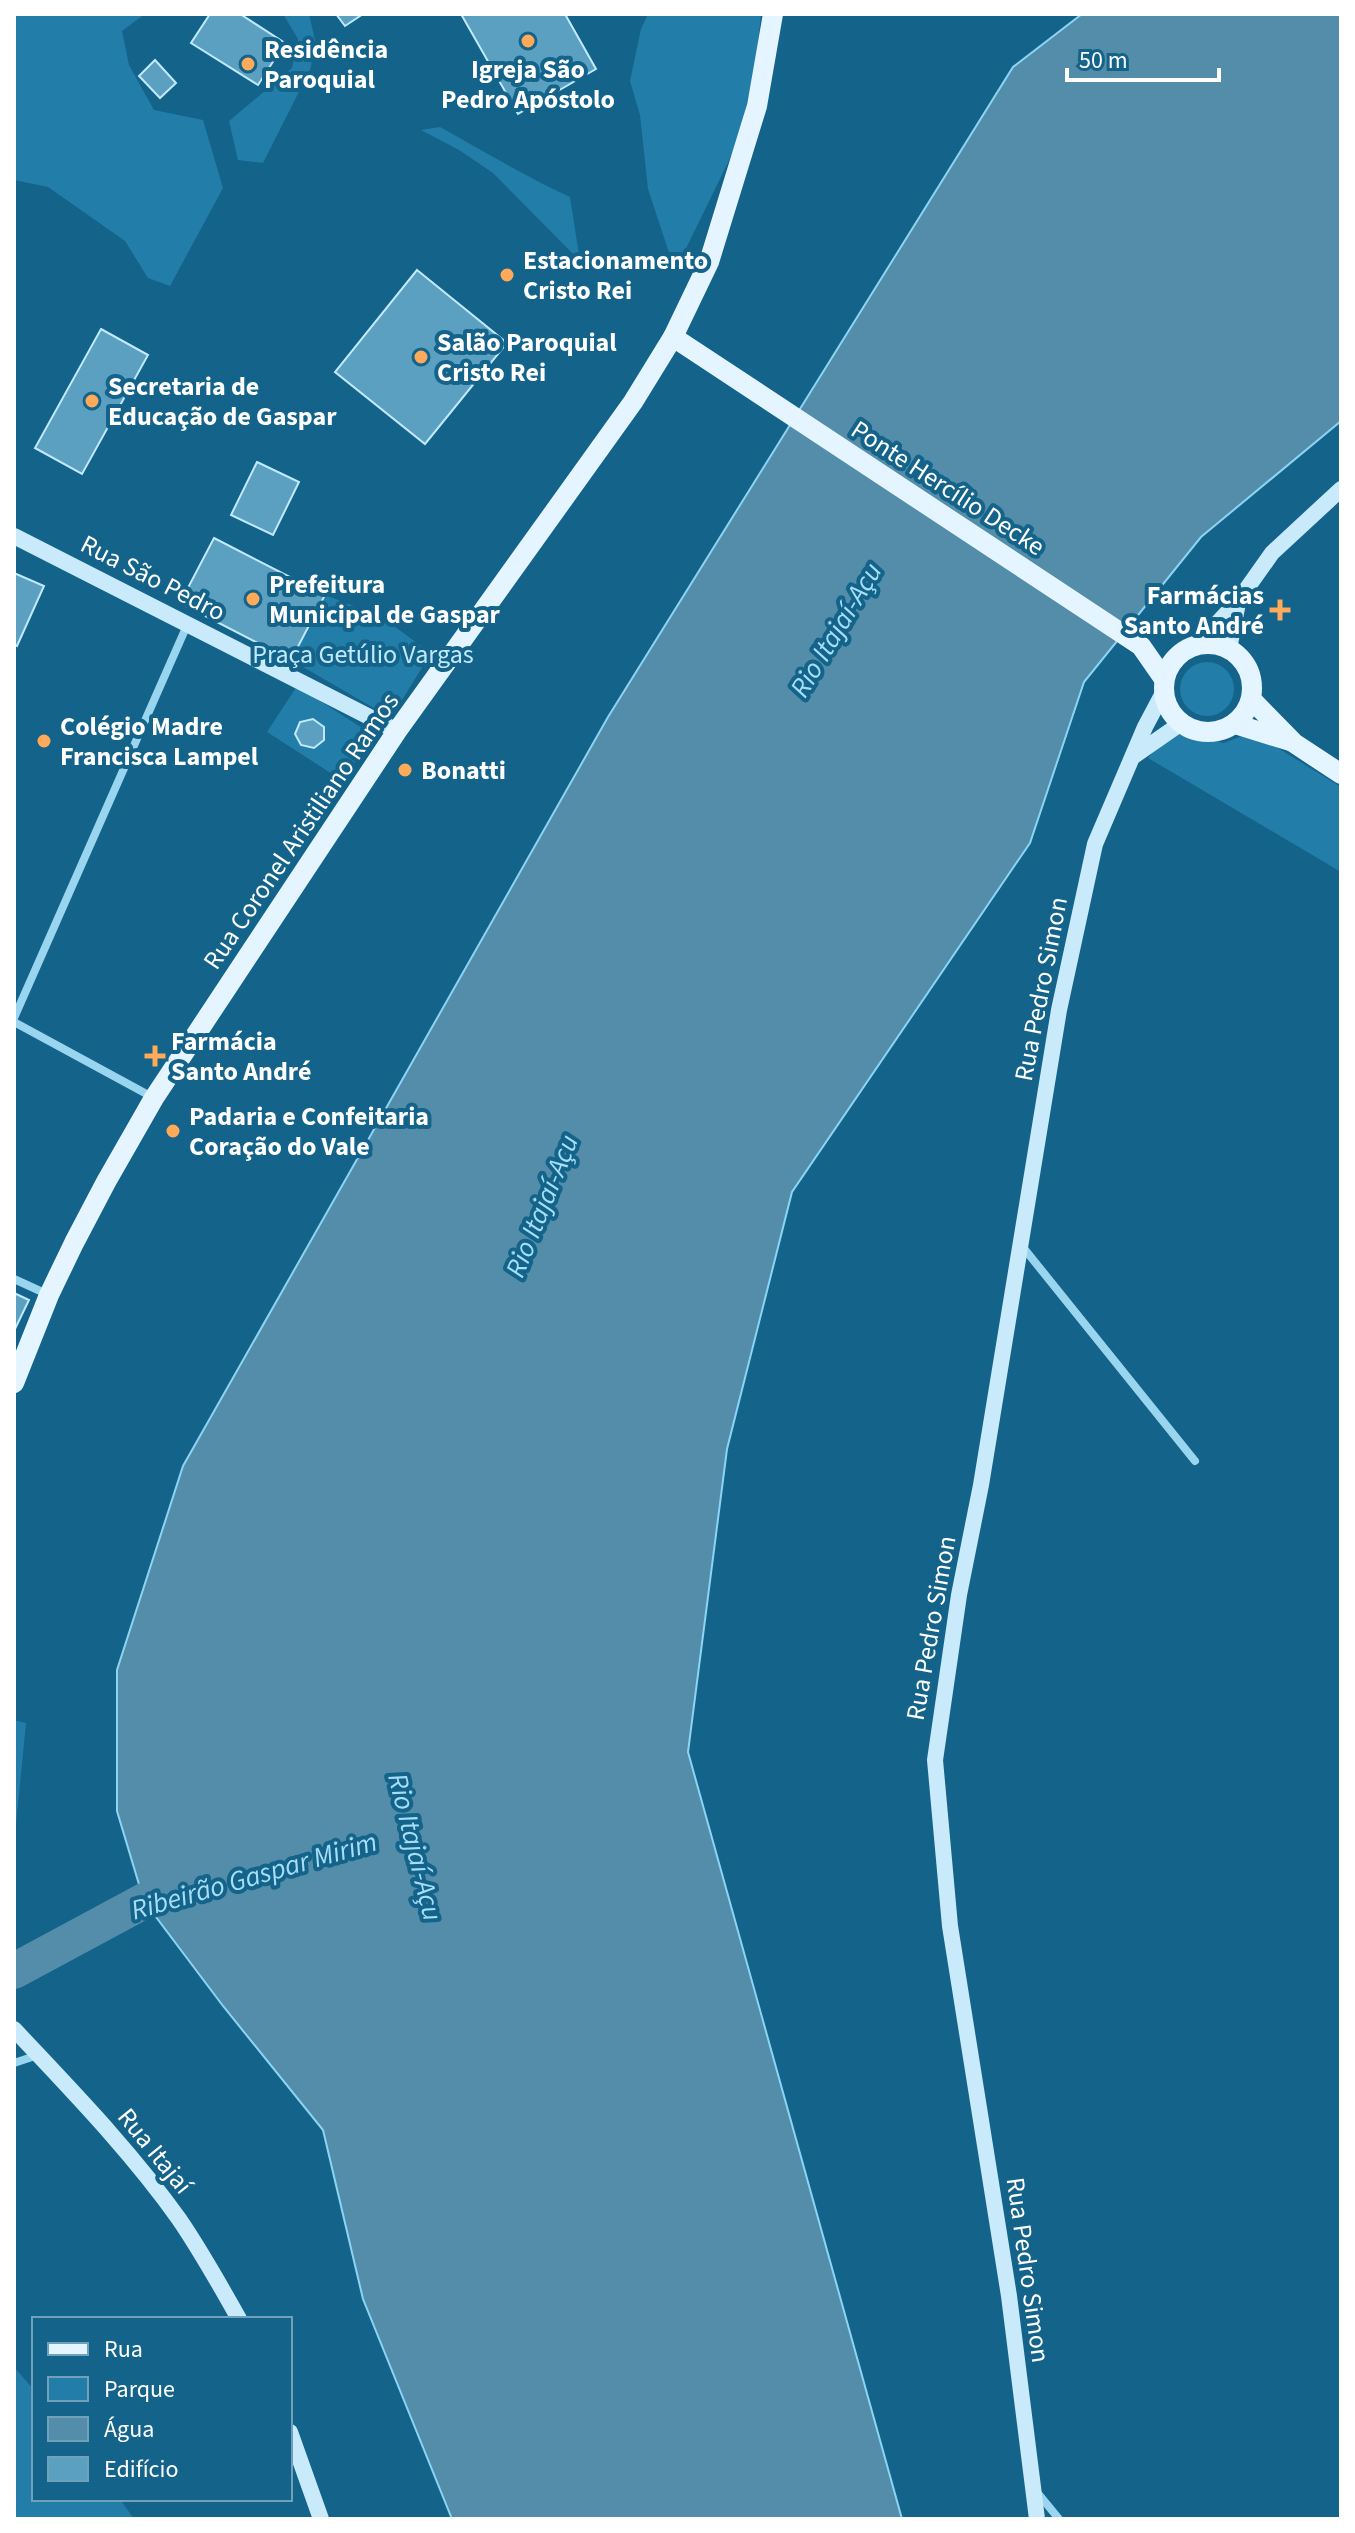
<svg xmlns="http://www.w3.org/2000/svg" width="1355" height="2533" font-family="'Source Sans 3',sans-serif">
	<rect width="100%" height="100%" fill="#13638a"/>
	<g fill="#227da8">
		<path d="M14 14H145L122 31 129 65 154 110 203 120 223 188 170 286 148 278 125 241 48 187 14 180Z"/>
		<path d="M283 14H309L316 44 310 70 263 163 238 160 229 121 292 68 298 39Z"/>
		<path d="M648 14H761L756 64 738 142 675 271 648 189 640 115 630 81 641 29Z"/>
		<path d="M440 127C483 151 525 176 570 197L580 261 493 173 459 150 421 130Z"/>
		<path d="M325 595 380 616 431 653 391 718 291 660Z"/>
		<circle cx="1207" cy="689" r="27"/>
		<path d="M297 686 373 735 343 781 267 732Z"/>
		<path d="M1172 730 1224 743 1252 732 1341 787V872L1148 758Z"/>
		<path d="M14 1720 26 1723 14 1845Z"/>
		<path d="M14 2367 34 2390V2499H120L134 2519H14Z"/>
	</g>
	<path fill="#538daa" stroke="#8cd4f3" stroke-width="2" d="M1082 14H1341V421L1201 537 1084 682 1030 843 792 1192 727 1449 688 1752 902 2519H452L363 2299 323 2130 223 2006 144 1901 117 1811V1670L183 1466 608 717 1013 67Z"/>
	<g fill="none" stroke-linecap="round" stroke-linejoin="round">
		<path stroke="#538daa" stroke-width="36" d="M14 1971 144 1901 189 1889"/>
	</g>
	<g fill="#5ba0c0" stroke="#c1e9fc" stroke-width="2">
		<path d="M210 14H240L285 43 258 85 191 43Z"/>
		<path d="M336 14H363L345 26Z"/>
		<path d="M461 14H565L596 69 518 114Z"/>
		<path d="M155 60 176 83 160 98 139 76Z"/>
		<path d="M417 270 507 343 425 444 335 372Z"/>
		<path d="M101 329 148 355 82 474 35 448Z"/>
		<path d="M257 462 299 482 273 535 231 515Z"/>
		<path d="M214 538 325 595 291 660 180 603Z"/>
		<path d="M14 573 44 586 17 646 14 644Z"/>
		<path d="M313 719 324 727V740L314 748 301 745 295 734 300 722Z"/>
		<path d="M14 1293 29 1300 14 1331Z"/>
	</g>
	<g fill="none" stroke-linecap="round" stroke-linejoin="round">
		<g stroke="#9ad5f0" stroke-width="8">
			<path d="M14 1018 188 623"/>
			<path d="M14 1022 154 1098"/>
			<path d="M1022 1246 1195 1461"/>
			<path d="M14 1279 49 1295"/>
			<path d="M14 2063 38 2055"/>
			<path d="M1036 2491 1059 2519"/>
		</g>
		<g stroke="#c8eafb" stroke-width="16">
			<path d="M14 536 397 731"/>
			<path d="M1197 645 1238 601 1272 553 1341 489"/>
			<path d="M1229 649 1238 603"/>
			<path d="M1134 756 1180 724"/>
			<path d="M14 2029C71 2090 130 2150 179 2219 201 2251 220 2285 239 2319"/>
			<path d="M290 2432 321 2519"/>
			<path d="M1037 2519 1009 2296 950 1926 935 1760 959 1595 981 1485 1059 1010 1095 844 1145 727 1163 693"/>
		</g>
		<g stroke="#e4f5ff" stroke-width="20">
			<path d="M673 337 1141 646 1164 679"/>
			<circle cx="1208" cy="688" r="44"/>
			<path d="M1251 699 1294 743 1341 774"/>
			<path d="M1235 724 1290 741"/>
			<path d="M14 1383 49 1295 74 1243 106 1182 154 1098 397 731 633 402 673 337 709 262 757 106 773 14"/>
		</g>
	</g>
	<g fill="#ffa95a" stroke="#13638a" stroke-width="3">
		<circle cx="528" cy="41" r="8"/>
		<circle cx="248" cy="64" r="8"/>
		<circle cx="507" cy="275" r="8"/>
		<circle cx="421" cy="357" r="8"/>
		<circle cx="92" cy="401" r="8"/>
		<circle cx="253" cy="599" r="8"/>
		<path d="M1276 598h8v8h8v8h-8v8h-8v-8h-8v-8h8z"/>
		<circle cx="44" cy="741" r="8"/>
		<circle cx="405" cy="770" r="8"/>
		<path d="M151 1044h8v8h8v8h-8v8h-8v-8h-8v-8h8z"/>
		<circle cx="173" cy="1131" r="8"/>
	</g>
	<g text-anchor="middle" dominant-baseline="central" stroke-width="8" stroke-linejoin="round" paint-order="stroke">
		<g font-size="26" font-weight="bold" fill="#fff" stroke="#13638a" text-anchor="start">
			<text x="264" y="49">Residência<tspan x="264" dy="30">Paroquial</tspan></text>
			<text x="528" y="69" text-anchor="middle">Igreja São<tspan x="528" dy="30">Pedro Apóstolo</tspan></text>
			<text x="523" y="260">Estacionamento<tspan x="523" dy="30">Cristo Rei</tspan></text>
			<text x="437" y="342">Salão Paroquial<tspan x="437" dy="30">Cristo Rei</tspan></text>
			<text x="108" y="386">Secretaria de<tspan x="108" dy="30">Educação de Gaspar</tspan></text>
			<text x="269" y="584">Prefeitura<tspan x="269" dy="30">Municipal de Gaspar</tspan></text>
			<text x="1264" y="595" text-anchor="end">Farmácias<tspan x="1264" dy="30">Santo André</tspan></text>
			<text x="60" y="726">Colégio Madre<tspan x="60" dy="30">Francisca Lampel</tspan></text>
			<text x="421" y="770">Bonatti</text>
			<text x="171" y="1041">Farmácia<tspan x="171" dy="30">Santo André</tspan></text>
			<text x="189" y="1116">Padaria e Confeitaria<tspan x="189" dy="30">Coração do Vale</tspan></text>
		</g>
		<g font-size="26" fill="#fff" stroke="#13638a">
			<text transform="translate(948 488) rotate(33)">Ponte Hercílio Decke</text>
			<text transform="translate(153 578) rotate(27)">Rua São Pedro</text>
			<text transform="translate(301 831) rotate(-56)">Rua Coronel Aristiliano Ramos</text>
			<text transform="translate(1041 989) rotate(-79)">Rua Pedro Simon</text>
			<text transform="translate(931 1628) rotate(-80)">Rua Pedro Simon</text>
			<text transform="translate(155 2151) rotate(51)">Rua Itajaí</text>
			<text transform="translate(1028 2270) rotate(82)">Rua Pedro Simon</text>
		</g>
		<g font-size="26" fill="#c1e9fc" stroke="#13638a">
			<text x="363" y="654">Praça Getúlio Vargas</text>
		</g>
		<g font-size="28" font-style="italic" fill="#a6def8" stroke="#13638a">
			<text transform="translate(836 630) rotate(-59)">Rio Itajaí-Açu</text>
			<text transform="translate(542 1206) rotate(-68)">Rio Itajaí-Açu</text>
			<text transform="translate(415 1847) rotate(76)">Rio Itajaí-Açu</text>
			<text transform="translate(254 1876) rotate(-16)">Ribeirão Gaspar Mirim</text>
		</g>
	</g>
	<rect width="1355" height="2533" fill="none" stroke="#ffffff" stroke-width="32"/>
	<rect x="32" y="2317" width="260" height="184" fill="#13638a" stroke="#71a1b9" stroke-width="2"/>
	<rect x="48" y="2343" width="40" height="12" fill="#e4f5ff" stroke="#71a1b9" stroke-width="2"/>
	<text x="104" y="2357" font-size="24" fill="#ffffff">Rua</text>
	<rect x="48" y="2377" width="40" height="24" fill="#227da8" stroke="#71a1b9" stroke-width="2"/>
	<text x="104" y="2397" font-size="24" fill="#ffffff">Parque</text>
	<rect x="48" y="2417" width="40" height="24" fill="#538daa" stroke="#71a1b9" stroke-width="2"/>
	<text x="104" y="2437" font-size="24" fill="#ffffff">Água</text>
	<rect x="48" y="2457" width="40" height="24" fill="#5ba0c0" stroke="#71a1b9" stroke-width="2"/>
	<text x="104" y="2477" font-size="24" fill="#ffffff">Edifício</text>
	<path d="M1067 68v12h152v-12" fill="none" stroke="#ffffff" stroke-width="4"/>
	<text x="1079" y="68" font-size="24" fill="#ffffff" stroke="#13638a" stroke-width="6" paint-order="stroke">50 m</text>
</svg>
